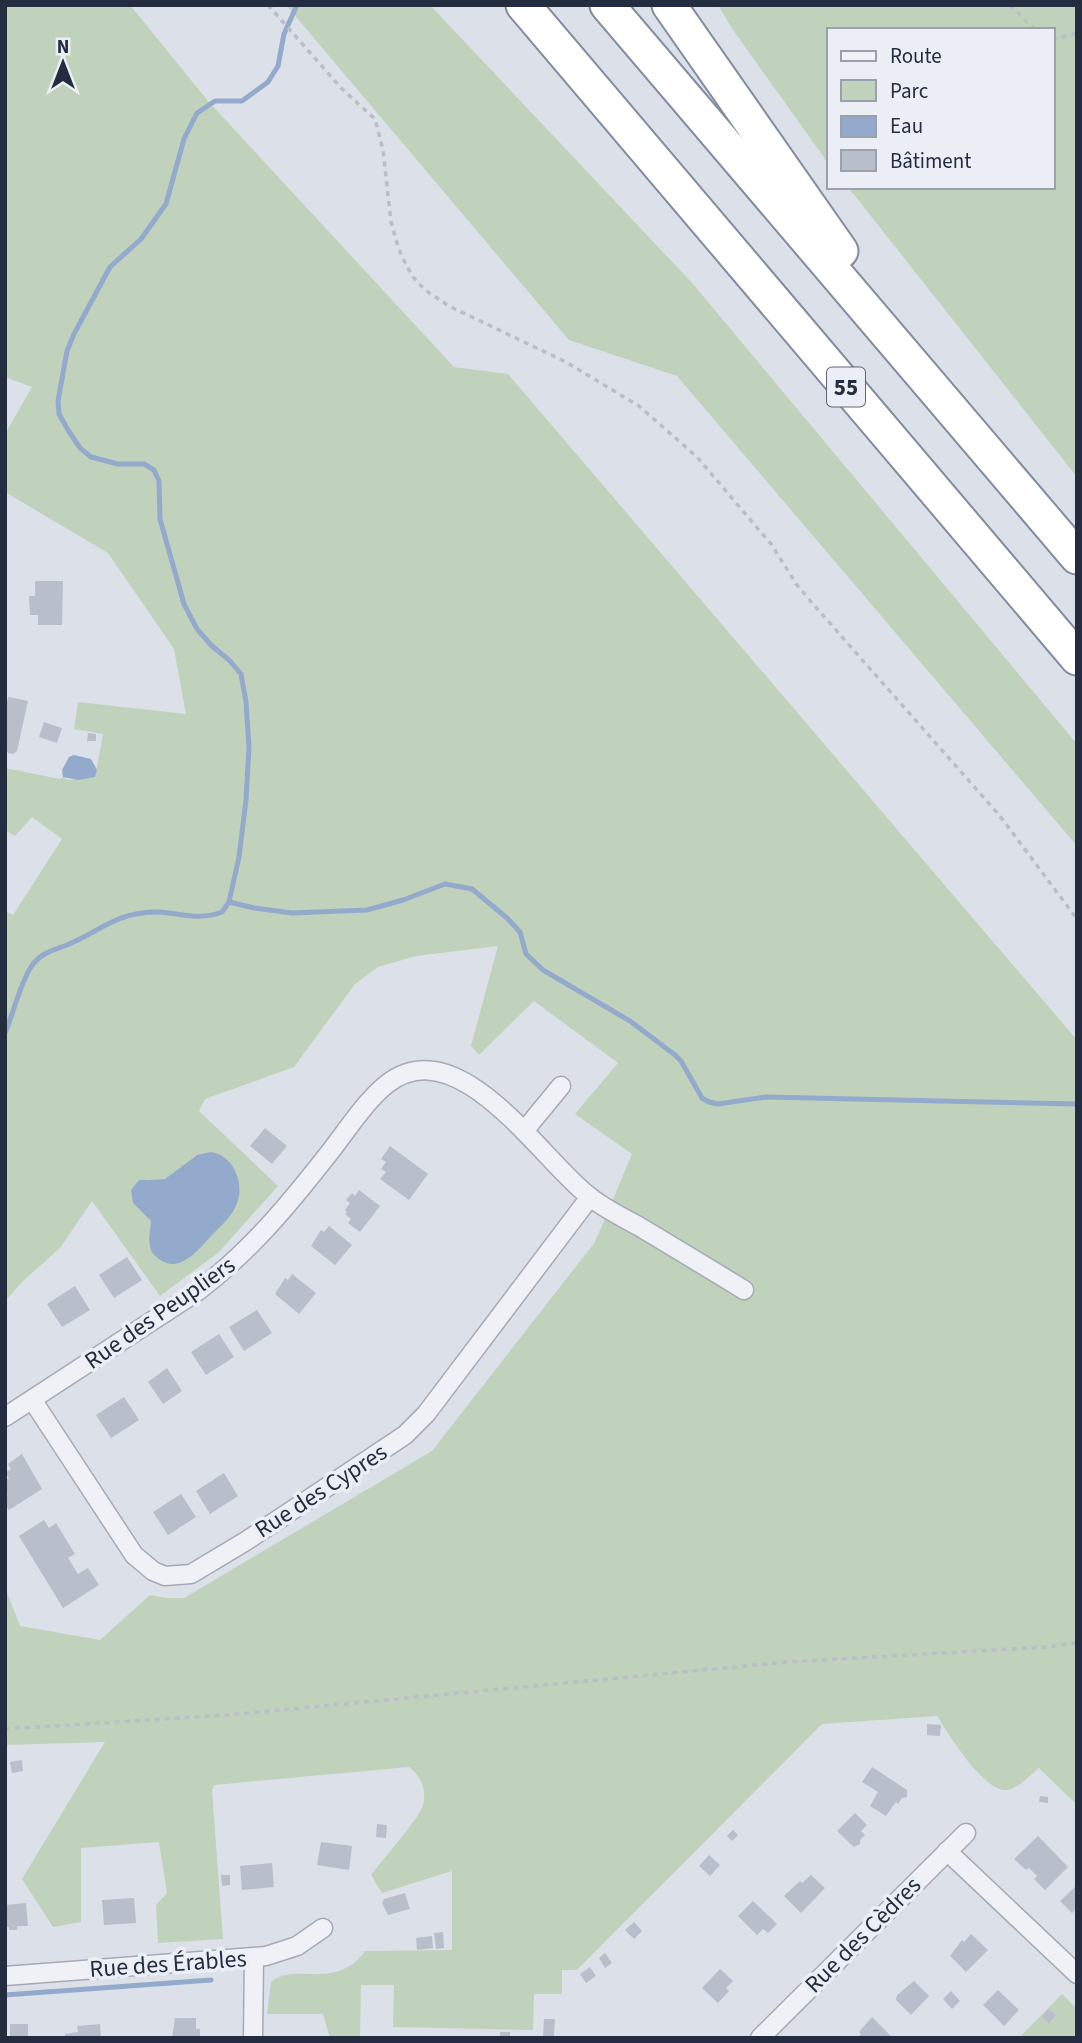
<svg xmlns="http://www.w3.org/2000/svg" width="1082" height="2043" font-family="'Source Sans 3',sans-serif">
	<rect width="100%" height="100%" fill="#dce0e8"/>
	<g fill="#c0d2bc" fill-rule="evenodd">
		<path d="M5 5H130L208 101 454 367 508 374 1077 1040V1805L1039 1768C1030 1775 1019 1788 1007 1790 984 1793 948 1733 937 1716L822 1724 577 1970H562V1994H534L533 2030 393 2027 394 1985H361L360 2038H330L323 2014H267L271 1982C296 1961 335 1992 365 1951L452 1950V1871L382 1893 371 1875C380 1863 421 1816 423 1805 427 1790 421 1776 409 1767L214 1785 212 1790 223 1939 158 1943 156 1905 167 1893 159 1842 81 1848V1922L53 1927 22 1879 105 1742 5 1745V1587L20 1626 100 1640 150 1595 165 1598H184L432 1451 595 1242 632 1154 575 1114 618 1063 534 1001 479 1055 471 1046 498 946 416 956 378 967 355 984 294 1067 205 1099 199 1111 278 1186 219 1252 160 1296 92 1201 60 1248 23 1281 5 1301V911L13 915 62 839 32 817 15 836 5 830V768L60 779 63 777 69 780 95 777 103 734 74 729 78 702 186 714 174 649 108 553 5 492V434L32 387 5 377ZM197 1155 173 1264C162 1262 151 1250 150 1239 149 1234 151 1227 151 1221L148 1216 145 1179H165Z"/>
		<path d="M286 5H430L693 284 1077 744V846L677 376 569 340Z"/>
		<path d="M718 5H1077V477L848 187H1052V30H828V163L733 30Z"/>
		<path d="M1062 1994 1077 2009V2038H1019Z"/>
	</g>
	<g fill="#93aacc">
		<path d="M74 755 91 759 97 770 95 777 78 780 63 777 62 770 69 757Z"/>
		<path d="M210 1152C233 1154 245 1183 237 1203 233 1215 222 1225 213 1234 196 1252 175 1281 151 1251L149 1239 151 1221 133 1203 131 1190 139 1180 165 1179 197 1155Z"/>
	</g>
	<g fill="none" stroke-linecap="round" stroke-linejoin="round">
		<g stroke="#93aacc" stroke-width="5">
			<path d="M229 902 254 908 292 913 367 910 403 900 445 884 472 889 507 918 520 932 526 954 543 970 630 1021 675 1055 681 1061 702 1098 709 1102 718 1104 766 1097 1077 1104"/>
			<path d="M5 1033C14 1012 19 986 31 967 40 953 52 951 67 945 101 931 116 912 157 912 181 913 199 921 222 912L229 902 239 857 246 800 249 747 246 702 241 674 230 661 211 645 197 629 184 604 160 519 159 481 154 470 144 464H118L91 457 80 448 68 430 59 414 58 401 67 351 74 334 110 267 141 239 166 204 184 139 197 113 215 101H242L268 82 278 66 284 34 297 5"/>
			<path d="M5 1995 211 1980"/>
		</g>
	</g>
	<g fill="#b9becb">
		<path d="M35 581H63L62 625H38V615H30L29 596H35Z"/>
		<path d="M8 697 28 701 17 751 13 754 8 753 5 747V713Z"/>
		<path d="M44 722 62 728 57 743 39 737Z"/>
		<path d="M88 733 96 734V741H87Z"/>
		<path d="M265 1128 287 1146 272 1164 250 1146Z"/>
		<path d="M390 1146 428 1174 409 1200 380 1179 386 1172 381 1169 386 1162 381 1159Z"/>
		<path d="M359 1190 380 1206 360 1232 348 1223 351 1219 345 1214 347 1212 345 1210 350 1203 346 1200 352 1193 355 1196Z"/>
		<path d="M329 1226 352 1245 335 1265 311 1246 321 1230 324 1232Z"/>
		<path d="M127 1257 142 1280 114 1298 99 1275Z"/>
		<path d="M292 1274 316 1293 299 1314 275 1294 285 1278 288 1280Z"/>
		<path d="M75 1286 90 1310 62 1327 47 1304Z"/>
		<path d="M257 1310 272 1333 244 1351 229 1327Z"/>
		<path d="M219 1334 234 1357 206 1375 191 1352Z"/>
		<path d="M167 1368 182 1391 163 1404 148 1382Z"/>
		<path d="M124 1397 139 1420 111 1438 96 1415Z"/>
		<path d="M22 1454 42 1489 9 1510 5 1505V1496L8 1494 5 1491V1481L9 1478 5 1473 11 1469 8 1464Z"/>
		<path d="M224 1473 238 1496 210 1514 196 1491Z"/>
		<path d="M181 1494 196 1517 168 1535 153 1512Z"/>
		<path d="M44 1520 49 1528 56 1523 75 1554 68 1558 78 1574 88 1568 99 1585 63 1608 19 1536Z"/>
		<path d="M927 1724 941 1725 940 1736 927 1735Z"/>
		<path d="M22 1760 23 1771 12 1773 10 1762Z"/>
		<path d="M872 1767 907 1790V1797L902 1798 898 1804 896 1802 886 1816 870 1806 878 1792 862 1782Z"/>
		<path d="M1040 1796 1048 1797V1803L1039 1802Z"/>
		<path d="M855 1813 867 1825 861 1831 865 1835 860 1840V1844L854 1847 837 1831Z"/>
		<path d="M377 1824 387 1825 386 1838 376 1837Z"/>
		<path d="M733 1830 738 1835 732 1841 727 1836Z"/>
		<path d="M1038 1836 1068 1867 1045 1890 1034 1879 1037 1876 1029 1868 1026 1870 1014 1859Z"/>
		<path d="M321 1842 352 1846 349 1870 317 1865Z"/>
		<path d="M709 1855 720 1865 710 1876 699 1866Z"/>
		<path d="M272 1863 274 1887 242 1890 240 1866Z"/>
		<path d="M221 1875H230V1885L222 1886Z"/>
		<path d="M811 1875 825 1888 801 1913 784 1896 800 1881 802 1883Z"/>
		<path d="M1077 1885V1912L1075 1910 1072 1913 1060 1901Z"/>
		<path d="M405 1893 410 1909 388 1915 382 1903 384 1899Z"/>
		<path d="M134 1898 136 1923 104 1925 102 1900Z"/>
		<path d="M753 1901 777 1924 768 1933 763 1929 757 1935 738 1916Z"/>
		<path d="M26 1903 28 1926H17V1930H9V1927H5V1905Z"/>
		<path d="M634 1922 642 1931 634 1939 625 1930Z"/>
		<path d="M443 1932 444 1948 436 1949 434 1933Z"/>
		<path d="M971 1934 988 1950 966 1972 950 1956 962 1940 964 1942Z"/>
		<path d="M432 1936 433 1948 417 1950 416 1938Z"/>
		<path d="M605 1953 612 1963 605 1968 599 1958Z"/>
		<path d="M590 1967 596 1976 586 1983 580 1974Z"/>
		<path d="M720 1969 733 1981 726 1988 729 1991 718 2003 702 1988Z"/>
		<path d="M914 1981 929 1996 911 2015 896 2000 897 1995Z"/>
		<path d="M998 1990 1019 2010 1004 2026 983 2005Z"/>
		<path d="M951 1991 960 2001 952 2009 943 1999Z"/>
		<path d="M1049 2009 1056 2015 1049 2023 1042 2017Z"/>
		<path d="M872 2017 891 2036 889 2038H857L861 2034 859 2032Z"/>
		<path d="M175 2018H196V2029H200V2038H172Z"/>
		<path d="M544 2019H555L554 2036H543Z"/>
		<rect x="10" y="2024" width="18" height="14"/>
		<path d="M100 2024 101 2038H65V2034L78 2032 77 2026Z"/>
		<rect x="500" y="2032" width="10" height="6"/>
	</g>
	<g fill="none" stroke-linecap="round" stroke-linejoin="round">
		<g stroke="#a5aab5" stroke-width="21">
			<g id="street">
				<path d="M524 1131 561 1086"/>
				<path d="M33 1401 134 1555 153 1571 165 1576 191 1574 246 1541 405 1435 426 1414 590 1197"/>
				<path d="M5 1417 198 1291C250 1251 286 1208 326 1157 344 1135 364 1102 387 1084 459 1028 541 1160 590 1197 605 1209 624 1218 640 1227 675 1248 710 1269 744 1290"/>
				<path d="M947 1851 1077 1974"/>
				<path d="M5 1976 266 1956 297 1946 323 1928"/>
				<path d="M253 2038 254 1958"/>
				<path d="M760 2038 966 1833"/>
			</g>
		</g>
		<g stroke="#828ba0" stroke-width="37">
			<g id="highway">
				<path d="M523 5 1077 658"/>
				<path d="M607 5 1077 557"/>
				<path d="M669 5 841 251"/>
			</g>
		</g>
		<g stroke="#babec6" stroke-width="3.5" stroke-dasharray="5 5" stroke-linecap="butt">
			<path d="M268 5 342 89 375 119 383 150 391 222 397 243 402 257 413 277 425 290 449 306 566 362 639 406 697 457 771 544 797 585 813 604 1000 816 1077 919"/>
			<path d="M1010 5 1035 30"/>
			<path d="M1052 40 1077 33"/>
			<path d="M5 1729 227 1715 787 1662 1045 1647 1077 1643"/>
		</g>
		<use href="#street" stroke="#eff1f6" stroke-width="18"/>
		<use href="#highway" stroke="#fff" stroke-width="33"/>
	</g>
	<g text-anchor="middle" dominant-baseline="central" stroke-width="7" stroke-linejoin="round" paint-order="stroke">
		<rect fill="#ebeff5" stroke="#606676" stroke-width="2" x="827" y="367.5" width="38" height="39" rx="5"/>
		<g font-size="23" font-weight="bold" fill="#242c3f">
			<text x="846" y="387">55</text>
		</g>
		<g font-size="24" fill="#242c3f" stroke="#ebeff5">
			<text transform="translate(160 1313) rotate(-35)">Rue des Peupliers</text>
			<text transform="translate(321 1491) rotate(-33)">Rue des Cypres</text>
			<text transform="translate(863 1935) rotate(-45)">Rue des Cèdres</text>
			<text transform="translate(168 1964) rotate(-4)">Rue des Érables</text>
		</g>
	</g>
	<rect width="1082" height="2043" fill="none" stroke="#242c3f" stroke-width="14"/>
	<rect x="827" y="28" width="228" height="161" fill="#ebeff5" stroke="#9ba1ac" stroke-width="2"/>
	<rect x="841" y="51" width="35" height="10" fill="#eff1f6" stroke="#9ba1ac" stroke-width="2"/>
	<text x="890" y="63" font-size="21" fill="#242c3f">Route</text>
	<rect x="841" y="80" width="35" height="21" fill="#c0d2bc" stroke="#9ba1ac" stroke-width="2"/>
	<text x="890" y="98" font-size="21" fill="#242c3f">Parc</text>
	<rect x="841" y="116" width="35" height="21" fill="#93aacc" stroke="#9ba1ac" stroke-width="2"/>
	<text x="890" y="133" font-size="21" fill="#242c3f">Eau</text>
	<rect x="841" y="150" width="35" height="21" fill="#b9becb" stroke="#9ba1ac" stroke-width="2"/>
	<text x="890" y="168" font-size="21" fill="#242c3f">Bâtiment</text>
	<g transform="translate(63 63)" stroke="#ebeff5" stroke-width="5" paint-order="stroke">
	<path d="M0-5L12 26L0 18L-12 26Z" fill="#242c3f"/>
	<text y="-10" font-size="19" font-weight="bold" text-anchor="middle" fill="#242c3f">N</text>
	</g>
</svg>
